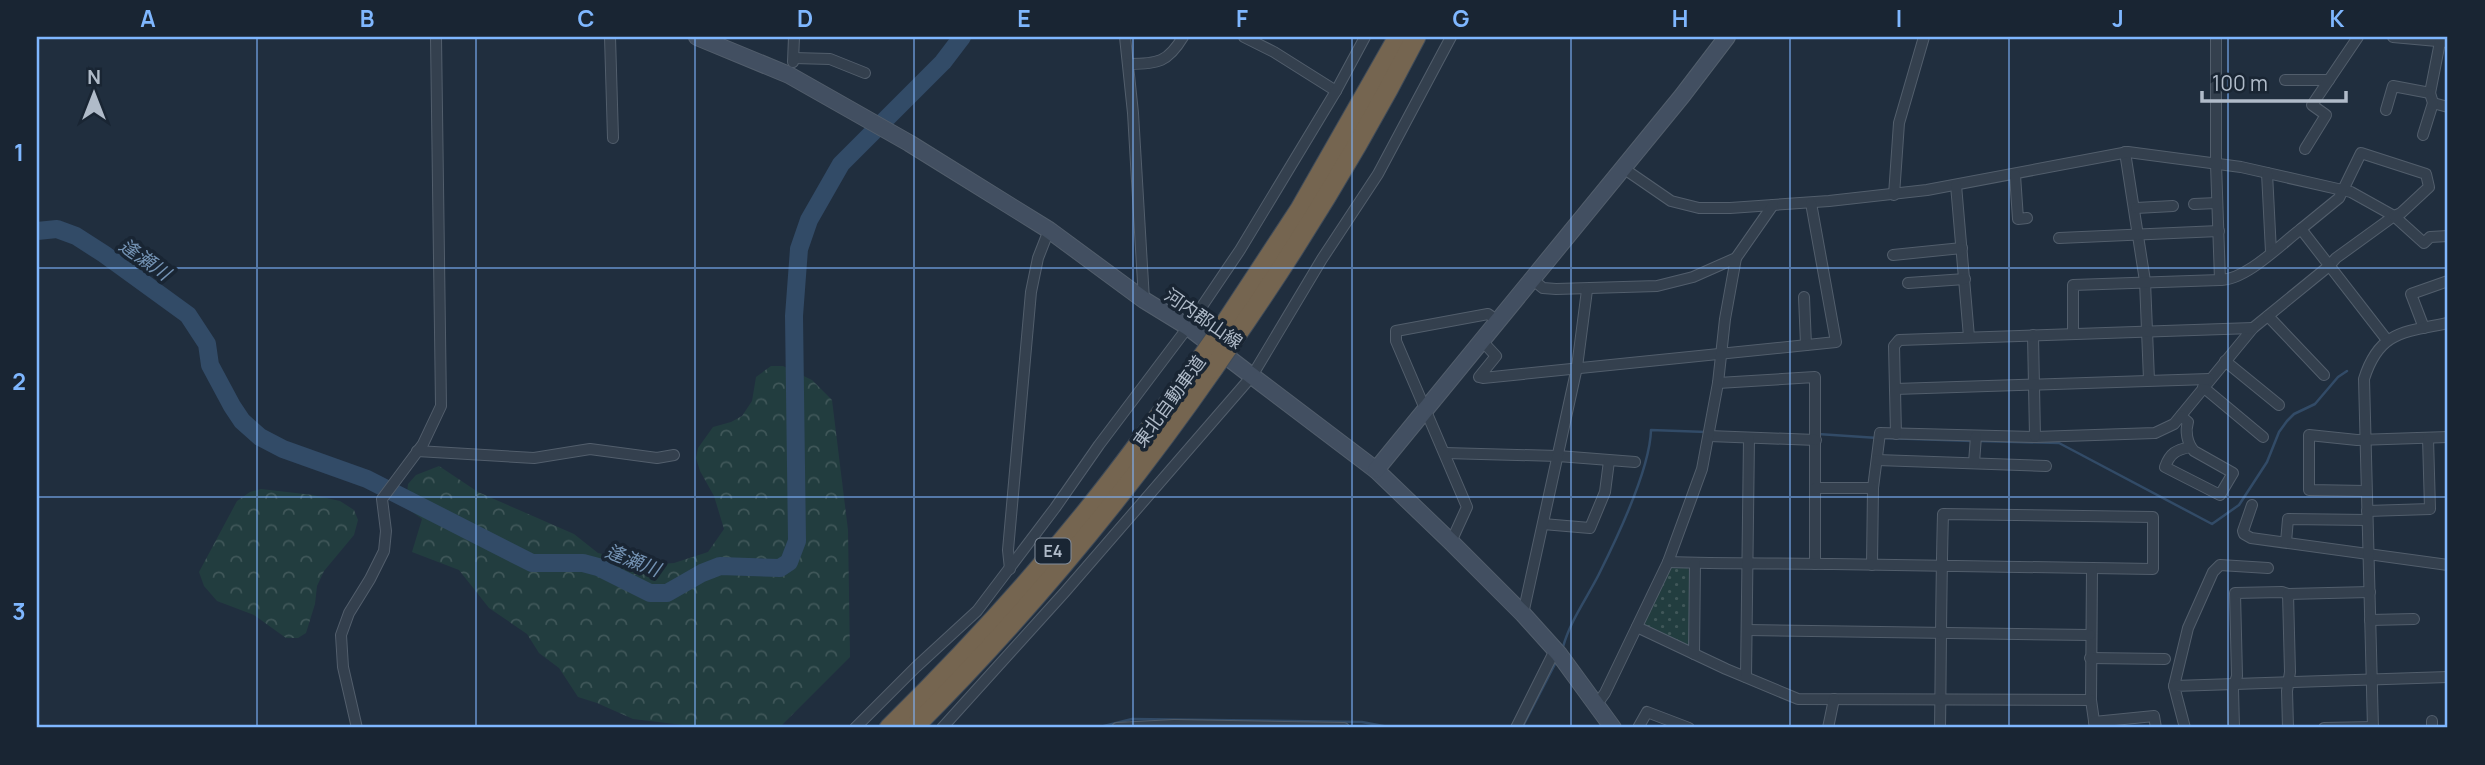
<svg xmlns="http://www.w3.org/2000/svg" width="2485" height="765" font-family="Manrope,'Noto Sans JP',sans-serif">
	<defs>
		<pattern id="forest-crowns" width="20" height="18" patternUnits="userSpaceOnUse" patternTransform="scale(1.75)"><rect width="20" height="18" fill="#223d3f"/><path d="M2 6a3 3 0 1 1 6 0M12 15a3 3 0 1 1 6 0" fill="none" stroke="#405759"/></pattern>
		<pattern id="park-dots" width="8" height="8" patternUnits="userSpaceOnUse" patternTransform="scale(1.75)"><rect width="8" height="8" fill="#223d3f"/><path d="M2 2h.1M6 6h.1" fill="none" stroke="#405759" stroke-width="1.8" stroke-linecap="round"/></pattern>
	</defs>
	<rect width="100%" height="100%" fill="#202e3e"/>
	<g fill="url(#forest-crowns)">
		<path d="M771 366H783L812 380 832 400 848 530 850 657 779 728H688L683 725 633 719 597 703 578 697 559 668 539 653 527 634 489 608 459 570 412 552 422 519 408 509 406 503 408 484 416 475 439 466 478 492 574 534 598 553 648 565 674 563 708 552 724 529 714 496 700 471 696 458 698 448 713 427 731 422 742 416 752 401 756 377Z"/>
		<path d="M261 489 313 495 340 501 354 510 358 520 354 535 324 571 317 586 315 604 306 633 298 638H286L254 615 217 601 204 586 199 572 237 501 250 492Z"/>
	</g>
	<path fill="url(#park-dots)" d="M1668 568H1687L1692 572V642L1687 646 1646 628 1643 621Z"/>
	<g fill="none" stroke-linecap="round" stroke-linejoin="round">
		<g stroke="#324b67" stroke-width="2.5">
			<path d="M1818 434 1878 438"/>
			<path d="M1884 438 1972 441"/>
			<path d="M1979 441 2059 443 2212 524 2239 505 2267 462 2279 432 2287 421 2294 414 2315 404 2338 377 2347 371"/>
			<path d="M1563 647C1570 621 1587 598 1599 574 1617 538 1650 469 1651 430L1706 432"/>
			<path d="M1096 728 1132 719 1362 722 1394 728"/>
			<path d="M1522 728 1557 660"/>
		</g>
		<path stroke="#324b67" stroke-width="18" d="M37 231 57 229 76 236 104 254 188 315 207 344 210 365 232 406 242 421 260 437 283 449 367 479 532 563H583L598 567 650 593H667L702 573 720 566 780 568 789 562 797 541 794 316 799 249 809 220 841 164 943 62 962 37"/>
		<g stroke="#525e6c" stroke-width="12">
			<g id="street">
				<path d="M610 37 613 138"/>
				<path d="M1125 37 1133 113 1144 300"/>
				<path d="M1244 37 1274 52 1336 91"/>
				<path d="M2393 37 2448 42"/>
				<path d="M794 58 830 59 865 73"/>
				<path d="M793 62 794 37"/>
				<path d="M1129 64C1158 64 1168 62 1183 37"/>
				<path d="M2285 80H2329"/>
				<path d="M2433 103 2448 107"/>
				<path d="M2386 110 2393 86 2430 93 2440 42"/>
				<path d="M2423 135 2433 103 2430 93"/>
				<path d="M2305 149 2326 115 2312 105 2358 37"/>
				<path d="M2125 152 2145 281 2149 380"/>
				<path d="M1623 168 1671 201 1699 208H1730L1829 201 1927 190 2128 152 2241 167 2351 192 2394 216 2336 258 2329 266 2253 328 2174 424 2155 433 2035 437 1880 433 1873 488 1872 565"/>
				<path d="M2267 173 2271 252"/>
				<path d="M2015 175 2018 219 2027 218"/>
				<path d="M1956 185 1969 337"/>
				<path d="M1894 195 1899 123 1924 37"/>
				<path d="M2194 204 2217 203"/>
				<path d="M2136 208 2173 206"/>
				<path d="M2301 229 2339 198 2361 153 2426 174 2429 187 2401 213 2394 216 2424 243 2430 237 2448 236"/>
				<path d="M2059 238 2219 231"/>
				<path d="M1893 255 1962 248"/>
				<path d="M1533 280 1543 288 1556 289 1657 286 1693 277 1736 258 1773 205"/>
				<path d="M2220 280C2246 280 2280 245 2301 229L2387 340"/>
				<path d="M1908 283 1965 279"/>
				<path d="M1804 297 1806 345"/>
				<path d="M2268 316 2324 375"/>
				<path d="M2424 328 2411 294 2448 281"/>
				<path d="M2073 333V285L2220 280 2216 164V37"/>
				<path d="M2033 335 2035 437"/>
				<path d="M1483 342 1496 356 1479 377 1483 378 1836 342 1811 203"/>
				<path d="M2225 361 2279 405"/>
				<path d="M1718 383 1815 377V564"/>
				<path d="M2203 387 2263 437"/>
				<path d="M1895 389 2209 379"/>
				<path d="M2181 416 2188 422C2185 431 2187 443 2194 451L2233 473 2220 495 2165 467C2170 453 2176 450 2190 447"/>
				<path d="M1896 434 1894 346 1899 340 2253 328"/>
				<path d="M1709 436 1816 440"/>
				<path d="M417 451 534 458 590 449 657 458 674 455"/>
				<path d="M1445 453 1558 456 1635 462"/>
				<path d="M1877 460 2046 466"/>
				<path d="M1974 463 1976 436"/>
				<path d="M1815 488H1873"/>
				<path d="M2366 491 2309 490V435L2357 440 2448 437"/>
				<path d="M2252 505 2243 531 2244 534 2251 538 2448 565"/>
				<path d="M2367 511 2430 509 2428 438"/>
				<path d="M1543 524 1590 528 1605 492 1609 461"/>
				<path d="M1451 542 1467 507 1396 341V331L1488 314 1498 321"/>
				<path d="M2286 542 2288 519 2367 520"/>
				<path d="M1668 562C1723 564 1778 563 1833 564 1939 565 2046 567 2153 569V517L1943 514C1941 585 1941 657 1940 728"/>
				<path d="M2092 568 2091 700 2095 728"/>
				<path d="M1010 569 1008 550 1031 292 1038 258 1049 230"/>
				<path d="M1523 614 1577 367 1587 290"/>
				<path d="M2370 620 2414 619"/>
				<path d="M1637 627 1726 669 1798 699 2091 700"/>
				<path d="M1747 630 2090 635"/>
				<path d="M1694 654 1695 563"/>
				<path d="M2090 658 2165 659"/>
				<path d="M1746 677 1749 438"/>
				<path d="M2174 686 2188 628 2213 572 2220 565 2268 568"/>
				<path d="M1597 704 1605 693 1668 562 1702 469 1718 383 1725 319 1736 258"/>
				<path d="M2432 721V728"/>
				<path d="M2094 722 2154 716 2156 728"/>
				<path d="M357 728 343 667 341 635 349 613 370 579 384 551 386 531 382 499 423 444 441 406 436 37"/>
				<path d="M855 728 916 667 977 611 1055 508 1099 445 1188 327 1240 250 1336 91 1365 37"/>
				<path d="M942 728 1064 593 1252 376 1322 259 1378 174 1451 37"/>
				<path d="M1117 728 1174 725 1344 728"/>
				<path d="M1516 728 1555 650"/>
				<path d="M1638 728 1647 712 1689 728"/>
				<path d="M1828 728 1834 699"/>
				<path d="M2185 728 2174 686 2448 677"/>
				<path d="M2234 728 2233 689 2237 676 2235 593 2282 592 2288 594"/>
				<path d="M2288 728 2287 691 2290 672 2288 594 2370 592"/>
				<path d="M2324 728 2373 727"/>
				<path d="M2373 728 2364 379C2379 331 2404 332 2448 323"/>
			</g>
		</g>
		<g stroke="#525e6c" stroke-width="18">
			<g id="secondary">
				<path d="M697 37 789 75 909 143 1049 230 1144 300 1188 327 1252 376 1376 470 1451 542 1523 614 1559 654 1613 728"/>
				<path d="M1376 470 1682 96 1727 37"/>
			</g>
		</g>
		<g stroke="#3f4b59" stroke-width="21">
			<g id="highway">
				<path d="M1216 337 1300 209 1398 37"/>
				<path d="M1229 346C1298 247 1361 144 1416 37"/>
				<path d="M889 728C964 654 1036 576 1101 493 1135 450 1167 405 1200 360"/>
				<path d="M913 728C1023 618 1124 497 1213 369"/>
			</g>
		</g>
		<use href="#street" stroke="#34404e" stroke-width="10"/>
		<use href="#secondary" stroke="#424f61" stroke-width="16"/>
		<use href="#highway" stroke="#756550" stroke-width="19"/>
		<g stroke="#3f4b59" stroke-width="21" stroke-linecap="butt">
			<g id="highway-bridge">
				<path d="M1200 360 1216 337"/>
				<path d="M1213 369 1229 346"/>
			</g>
		</g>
		<use href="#highway-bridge" stroke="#756550" stroke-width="19"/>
	</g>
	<path fill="none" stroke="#7fb7ff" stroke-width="2" stroke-opacity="0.55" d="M257 37V728M476 37V728M695 37V728M914 37V728M1133 37V728M1352 37V728M1571 37V728M1790 37V728M2009 37V728M2228 37V728M37 268H2448M37 497H2448"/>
	<g text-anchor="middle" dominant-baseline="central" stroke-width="7" stroke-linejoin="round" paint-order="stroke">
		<rect fill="#192533" stroke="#838e9c" stroke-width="2" x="1035.5" y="538.5" width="35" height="25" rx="5"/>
		<g font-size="16" font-weight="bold" fill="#b0bbc9">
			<text x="1053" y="551">E4</text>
		</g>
		<g font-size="18" fill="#b0bbc9" stroke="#192533">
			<text transform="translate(1204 318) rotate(35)">河内郡山線</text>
			<text transform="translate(1169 401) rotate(-54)">東北自動車道</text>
		</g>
		<g font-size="19" font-style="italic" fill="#7493b4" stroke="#192533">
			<text transform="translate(145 259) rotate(35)">逢瀬川</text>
			<text transform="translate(633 560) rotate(21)">逢瀬川</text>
		</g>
	</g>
	<rect width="2485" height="765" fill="none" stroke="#192533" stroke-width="77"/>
	<g transform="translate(94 94)" stroke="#192533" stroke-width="5" paint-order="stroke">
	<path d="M0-5L12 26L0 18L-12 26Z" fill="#b0bbc9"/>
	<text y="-10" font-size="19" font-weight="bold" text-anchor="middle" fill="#b0bbc9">N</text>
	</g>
	<path d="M2202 91v10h144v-10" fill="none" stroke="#b0bbc9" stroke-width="3.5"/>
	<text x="2212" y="91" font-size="21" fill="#b0bbc9" stroke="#192533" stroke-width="5" paint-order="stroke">100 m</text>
	<rect x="38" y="38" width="2408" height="688" fill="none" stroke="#7fb7ff" stroke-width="2.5"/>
	<g font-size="23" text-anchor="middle" font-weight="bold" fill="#7fb7ff">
		<text x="148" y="27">A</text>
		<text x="367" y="27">B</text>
		<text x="586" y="27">C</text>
		<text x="805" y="27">D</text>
		<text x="1024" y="27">E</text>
		<text x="1242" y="27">F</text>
		<text x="1461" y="27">G</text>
		<text x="1680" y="27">H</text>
		<text x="1899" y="27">I</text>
		<text x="2118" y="27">J</text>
		<text x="2337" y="27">K</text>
		<text x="19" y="161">1</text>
		<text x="19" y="390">2</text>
		<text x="19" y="620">3</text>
	</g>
</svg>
